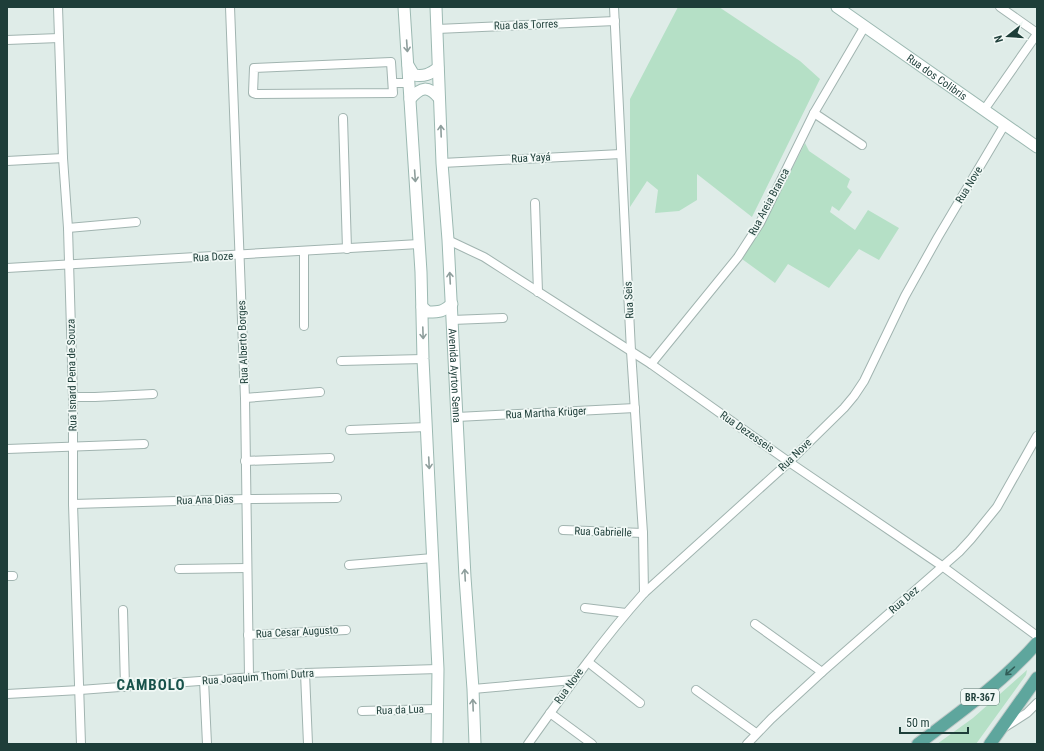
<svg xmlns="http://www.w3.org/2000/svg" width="1044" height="751" font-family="'Roboto Condensed',sans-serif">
	<rect width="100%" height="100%" fill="#dfece8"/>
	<g fill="#b5e0c6">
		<path d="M678 7H719L800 61 820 79 752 217 697 174V200L679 211 655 213 658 190 647 181 630 207V99Z"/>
		<path d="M805 143 809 151 850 179 847 187 852 192 839 211 832 206 830 212 855 230 868 210 899 228 879 260 859 249 829 288 788 264 775 283 742 259 780 193Z"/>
		<path d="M1027 670 1026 675 976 744H937L973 718Z"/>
	</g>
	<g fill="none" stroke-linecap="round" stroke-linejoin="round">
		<g stroke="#a1b4b0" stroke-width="10">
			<g id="street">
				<path d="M58 7 63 158 68 228 73 397V504L81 744"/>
				<path d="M230 7 245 398 249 677"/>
				<path d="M614 7 631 351 643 533 644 593"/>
				<path d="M1000 7 1037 33"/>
				<path d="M437 29 615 21"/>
				<path d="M7 40 59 38"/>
				<path d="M391 62 393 93 256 94 253 93 254 68Z"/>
				<path d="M393 83H409"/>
				<path d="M984 110 1037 34"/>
				<path d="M814 113 862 145"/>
				<path d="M343 118 347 249"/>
				<path d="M7 161 63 158"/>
				<path d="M442 163 621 154"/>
				<path d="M535 203 538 292"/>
				<path d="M68 228 136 222"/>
				<path d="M448 240 484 257 651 364 789 462 942 566 1037 636"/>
				<path d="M304 252V326"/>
				<path d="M7 268 419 244"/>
				<path d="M452 320 503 318"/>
				<path d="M341 361 423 359"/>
				<path d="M651 364 738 257 760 223 814 113 865 26"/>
				<path d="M73 397H95L153 394"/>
				<path d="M245 398 320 392"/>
				<path d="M457 417 635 408"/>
				<path d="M350 430 427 427"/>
				<path d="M7 449 144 444"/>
				<path d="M245 461 330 458"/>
				<path d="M73 504 247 499 337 498"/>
				<path d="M563 530 643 533"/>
				<path d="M349 565 433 558"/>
				<path d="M179 569 247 568"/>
				<path d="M7 576H13"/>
				<path d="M585 608 626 613"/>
				<path d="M123 610 125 687"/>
				<path d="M755 624 822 672"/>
				<path d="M248 635 346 630"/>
				<path d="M588 662 640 703"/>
				<path d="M305 673 308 744"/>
				<path d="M204 680 207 744"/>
				<path d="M473 689 573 680"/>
				<path d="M696 690 756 733"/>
				<path d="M7 694 80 690 305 673 438 669"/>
				<path d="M362 711 437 709"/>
				<path d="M550 713 592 744"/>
				<path d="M1005 727 1027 713 1037 703"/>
				<path d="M528 744C565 692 602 640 644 593L789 462 844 408 854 396 864 381 905 296 938 237 1005 124"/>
				<path d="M747 744 771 719 822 672 959 552 971 539 997 507 1037 436"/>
			</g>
		</g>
		<g stroke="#9cb9b2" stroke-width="13">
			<g id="secondary">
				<path d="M404 7 421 272 423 359 438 669 437 744"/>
				<path id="s1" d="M436 7 442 163 448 240 465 577 473 689 475 744"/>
				<path id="s2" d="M837 7 1037 147"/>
				<path d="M408 65 414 75C424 77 430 74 438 68"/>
				<path d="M410 99C421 87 428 85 439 98"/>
				<path d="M422 307 428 312C440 312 442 312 452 304"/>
			</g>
		</g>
		<g stroke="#c0c9c8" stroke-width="14">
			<g id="primary">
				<path d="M918 744C959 713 1002 683 1037 643"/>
				<path d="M990 744 1037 678"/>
			</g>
		</g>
		<use href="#street" stroke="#fff" stroke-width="8"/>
		<use href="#secondary" stroke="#fff" stroke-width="11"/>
		<use href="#primary" stroke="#5ea69d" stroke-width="12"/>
	</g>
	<defs><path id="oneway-shaft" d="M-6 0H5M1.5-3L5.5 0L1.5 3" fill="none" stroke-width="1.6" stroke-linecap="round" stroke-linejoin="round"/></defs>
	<g stroke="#8e9e9c">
		<use href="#oneway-shaft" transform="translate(407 46) rotate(86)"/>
		<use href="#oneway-shaft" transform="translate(441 131) rotate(-92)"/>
		<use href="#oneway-shaft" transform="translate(415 176) rotate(86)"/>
		<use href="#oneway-shaft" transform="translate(450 278) rotate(-93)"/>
		<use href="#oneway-shaft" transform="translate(423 333) rotate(88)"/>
		<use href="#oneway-shaft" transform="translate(429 463) rotate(87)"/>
		<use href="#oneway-shaft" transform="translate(465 575) rotate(-93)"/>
		<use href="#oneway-shaft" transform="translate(473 705) rotate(-92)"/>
	</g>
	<use stroke="#315d57" href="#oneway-shaft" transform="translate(1010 671) rotate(138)"/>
	<g text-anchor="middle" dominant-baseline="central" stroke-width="3.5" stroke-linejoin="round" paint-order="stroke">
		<rect fill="#f0f8f5" stroke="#5d7671" stroke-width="1" x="961" y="689" width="38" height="16" rx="3"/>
		<g font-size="10" font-weight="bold" fill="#1e3e39">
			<text x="980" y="697">BR-367</text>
		</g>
		<g font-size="11" fill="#1e3e39" stroke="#f0f8f5">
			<text transform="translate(526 25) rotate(-2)">Rua das Torres</text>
			<text stroke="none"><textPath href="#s2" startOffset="122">Rua dos Colibris</textPath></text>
			<text transform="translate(531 158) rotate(-3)">Rua Yayá</text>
			<text transform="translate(969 185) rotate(-59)">Rua Nove</text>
			<text transform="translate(769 202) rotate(-62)">Rua Areia Branca</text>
			<text transform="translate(213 257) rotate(-3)">Rua Doze</text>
			<text transform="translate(629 300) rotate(-93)">Rua Seis</text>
			<text transform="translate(243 342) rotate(-92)">Rua Alberto Borges</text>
			<text transform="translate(72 375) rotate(-91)">Rua Isnard Pena de Souza</text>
			<text stroke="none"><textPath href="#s1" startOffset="369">Avenida Ayrton Senna</textPath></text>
			<text transform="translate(546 413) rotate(-3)">Rua Martha Krüger</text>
			<text transform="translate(747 432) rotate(35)">Rua Dezesseis</text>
			<text transform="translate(795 455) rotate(-44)">Rua Nove</text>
			<text transform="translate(205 500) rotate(-2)">Rua Ana Dias</text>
			<text transform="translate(603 532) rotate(2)">Rua Gabrielle</text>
			<text transform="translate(904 600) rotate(-41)">Rua Dez</text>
			<text transform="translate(297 632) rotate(-3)">Rua Cesar Augusto</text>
			<text transform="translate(258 677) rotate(-4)">Rua Joaquim Thomi Dutra</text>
			<text transform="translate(569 686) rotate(-54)">Rua Nove</text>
			<text transform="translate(400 710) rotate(-2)">Rua da Lua</text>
		</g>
		<g font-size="15" font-weight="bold" letter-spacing="1" fill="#18524b" stroke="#f0f8f5">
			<text x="151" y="685">CAMBOLO</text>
		</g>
	</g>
	<rect width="1044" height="751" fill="none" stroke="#1e3e39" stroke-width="16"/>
	<g transform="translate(1008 36) rotate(253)" stroke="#f0f8f5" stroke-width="3" paint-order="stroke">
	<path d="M0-3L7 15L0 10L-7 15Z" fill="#1e3e39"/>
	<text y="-6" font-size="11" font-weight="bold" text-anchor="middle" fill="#1e3e39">N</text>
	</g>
	<path d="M900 727v6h68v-6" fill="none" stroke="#1e3e39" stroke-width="2"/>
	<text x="906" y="727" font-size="12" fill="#1e3e39" stroke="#f0f8f5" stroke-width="3" paint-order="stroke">50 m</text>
</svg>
